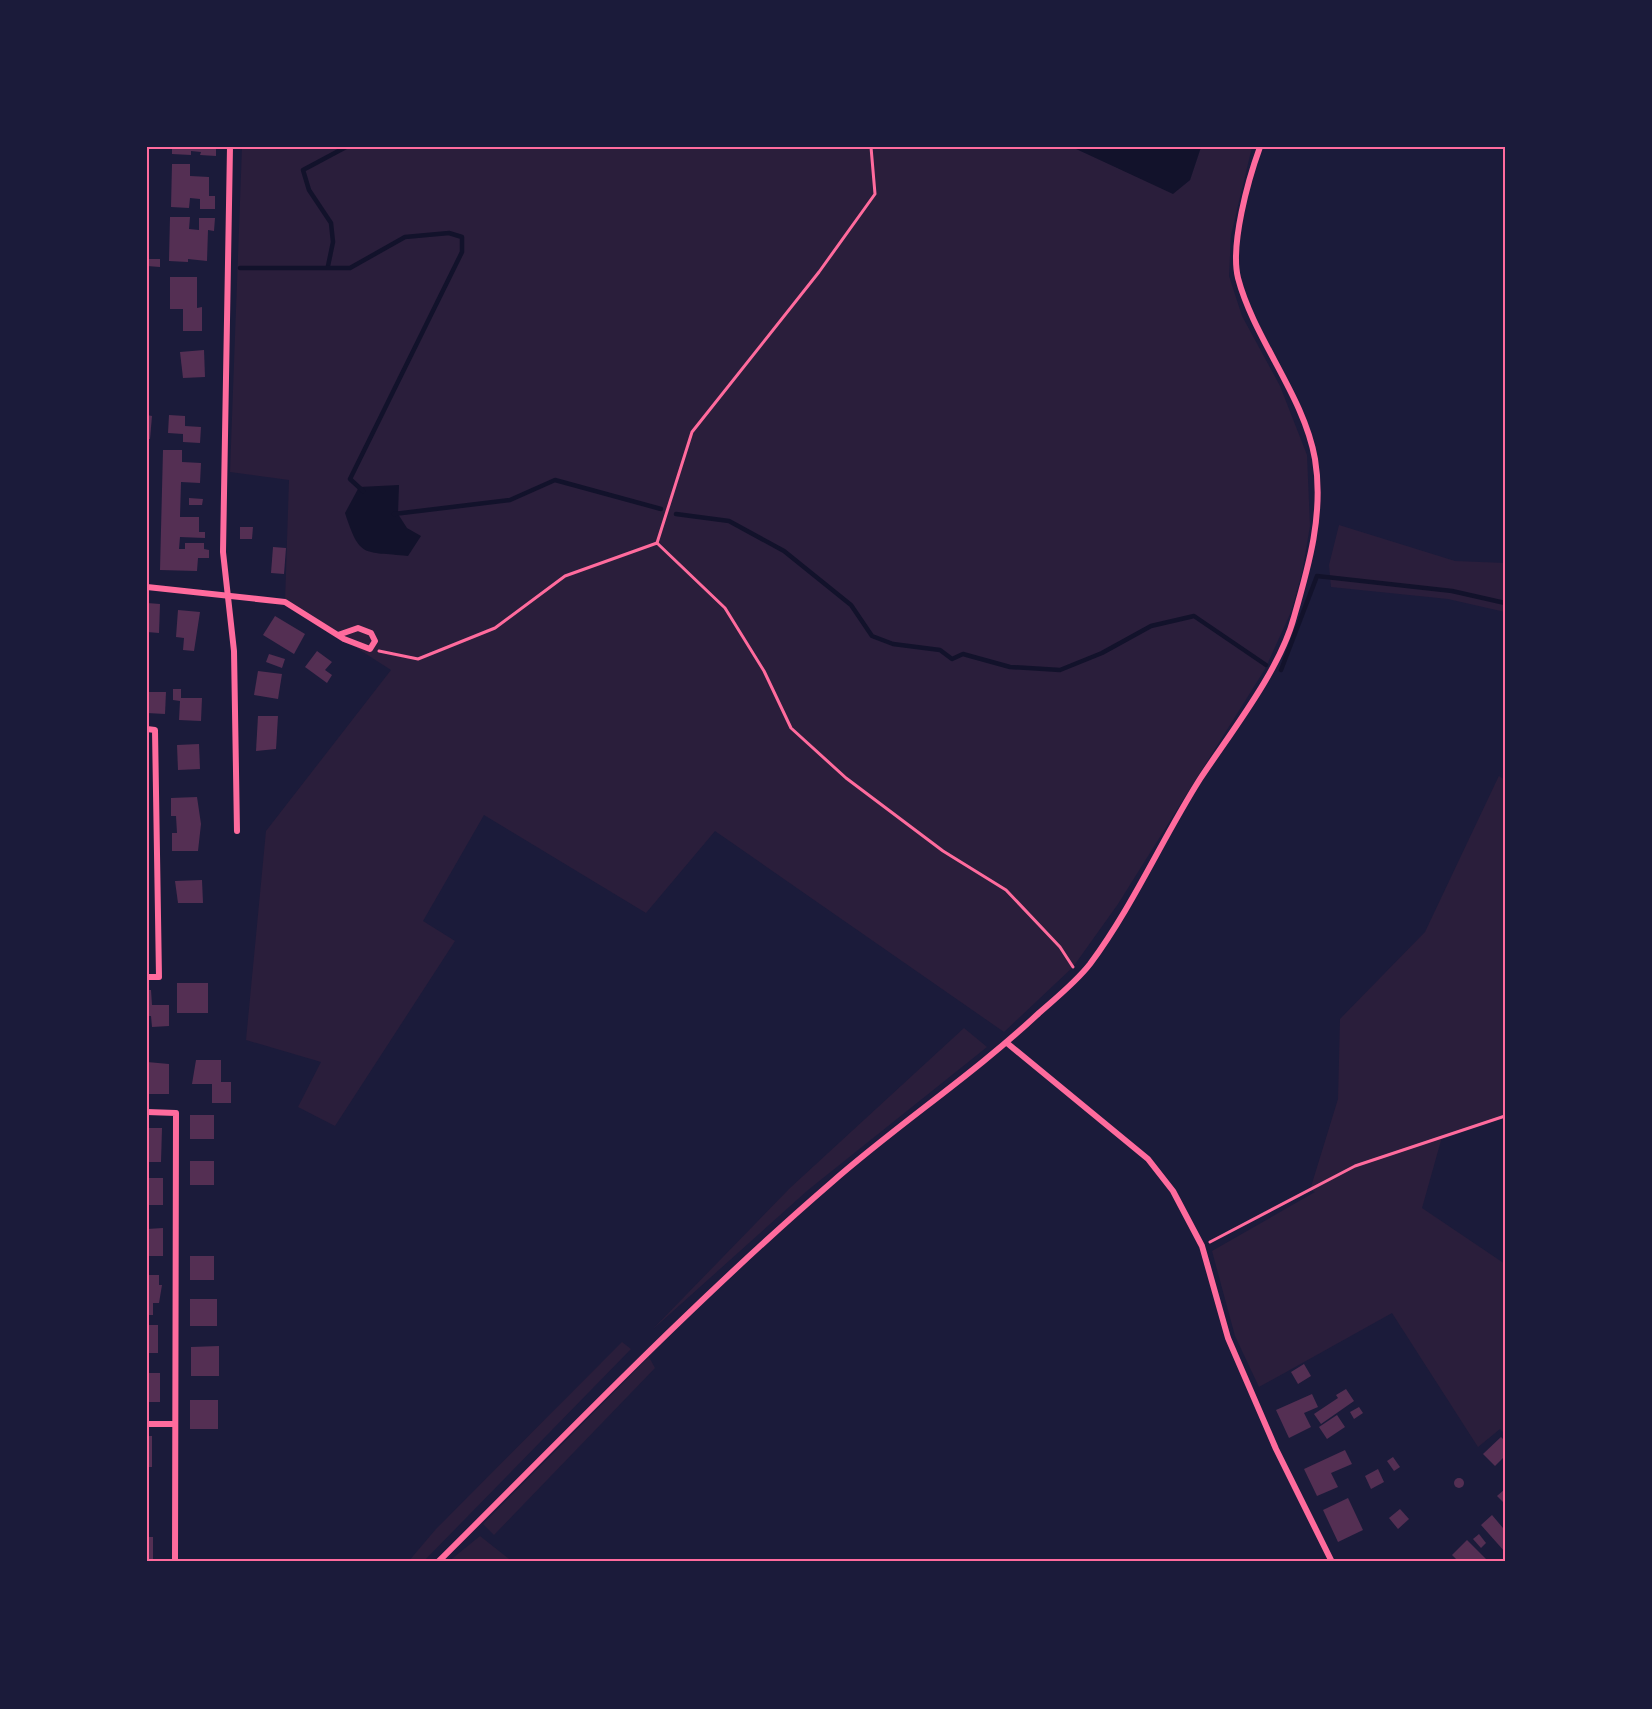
<svg xmlns="http://www.w3.org/2000/svg" width="1652" height="1709" font-family="Lato,sans-serif">
	<rect width="100%" height="100%" fill="#1b1b3a"/>
	<g fill="#2a1e3b">
		<path d="M242 147H1072L1173 193 1190 180 1201 147H1252L1231 235 1229 276 1242 316 1280 386 1307 455 1310 526 1302 573 1291 612 1265 669 1118 904 1073 967 1004 1032 715 831 646 913 484 815 423 921 455 941 335 1126 298 1107 321 1062 246 1040 266 831 391 670 285 602 289 480 230 472Z"/>
		<path d="M1339 525 1455 561 1505 563V612L1448 599 1331 587 1329 565Z"/>
		<path d="M1505 763 1499 776 1505 780V1118L1442 1137 1422 1208 1505 1264V1434L1500 1429 1478 1447 1392 1313 1259 1387 1235 1336 1212 1251 1315 1192 1310 1190 1338 1099 1340 1019 1425 932Z"/>
		<path d="M964 1028 987 1047 808 1190 652 1330 790 1188Z"/>
		<path d="M622 1342 631 1349 423 1562H408L436 1529Z"/>
		<path d="M649 1357 655 1368 494 1535 483 1524Z"/>
		<path d="M480 1536 513 1562H448Z"/>
	</g>
	<g fill="#12122b">
		<path d="M1072 147H1201L1190 180 1173 194Z"/>
		<path d="M399 485 398 514 407 528 421 536 408 556C363 551 360 559 345 513L359 487Z"/>
	</g>
	<g fill="none" stroke-linecap="round" stroke-linejoin="round">
		<g stroke="#12122b" stroke-width="4.5">
			<path d="M328 266 333 242 331 223 309 190 303 170 346 147"/>
			<path d="M240 268H350L405 237 449 233 462 237V252L350 479 363 491"/>
			<path d="M394 514 510 500 555 480 661 509"/>
			<path d="M676 514 729 521 784 551 851 605 872 636 893 644 940 650 952 659 963 654 1010 667 1060 670 1102 653 1151 626 1194 616 1266 665"/>
			<path d="M1281 670 1317 576 1452 591 1505 603"/>
		</g>
	</g>
	<g fill="#542f53">
		<path d="M172 147H216V156L200 155 201 152 191 151V155L172 154Z"/>
		<path d="M172 164H190V176L209 177V196H215V209H200V199L190 198 189 208 171 207Z"/>
		<path d="M170 217H190L189 229 199 230V218H215L214 231 208 230 207 261 188 259V262L169 261Z"/>
		<path d="M147 259H160V267L147 266Z"/>
		<path d="M170 277H197V308L202 307V331H183V309H170Z"/>
		<path d="M204 350 205 377 183 378 180 352Z"/>
		<path d="M147 415 152 416 150 439H147Z"/>
		<path d="M169 415 185 416V426L201 427 200 443 183 442V434L168 433Z"/>
		<path d="M163 450H182V462L201 463 200 483 181 482 180 517H199V532H205V538L180 537 179 549H185V543H204V549L209 550V558H198L197 571 160 570Z"/>
		<path d="M189 498 203 499 202 505H189Z"/>
		<path d="M240 527H253L252 539H240Z"/>
		<path d="M273 547 286 548 284 574 271 573Z"/>
		<path d="M147 603 160 604 159 633 147 632Z"/>
		<path d="M178 610 200 612 194 651 183 650 184 638 176 637Z"/>
		<path d="M275 616 305 634 294 654 263 635Z"/>
		<path d="M317 651 332 662 325 670 332 675 327 683 305 667Z"/>
		<path d="M269 654 285 659 282 668 266 662Z"/>
		<path d="M258 671 282 674 278 699 254 695Z"/>
		<path d="M173 689H181V698H202L201 721 179 720 180 701 173 700Z"/>
		<path d="M147 692H166L165 714 147 713Z"/>
		<path d="M258 716H278L276 749 256 751Z"/>
		<path d="M199 744 200 769 178 770 177 745Z"/>
		<path d="M197 797 201 824 198 851H172V833H177L176 816H171V798Z"/>
		<path d="M202 880 203 903H178L175 881Z"/>
		<rect x="177" y="983" width="31" height="30"/>
		<path d="M147 990H151L152 1005H169V1026L152 1027 151 1016H147Z"/>
		<path d="M196 1060H221V1082H231V1103H212V1084H192Z"/>
		<path d="M147 1062 169 1064V1094H147Z"/>
		<rect x="190" y="1115" width="24" height="24"/>
		<path d="M147 1128H162L161 1162H147Z"/>
		<rect x="190" y="1161" width="24" height="24"/>
		<rect x="147" y="1178" width="16" height="27"/>
		<path d="M163 1228V1256H147V1229Z"/>
		<rect x="190" y="1256" width="24" height="24"/>
		<path d="M147 1275H159V1285H162L159 1303H153V1315H147Z"/>
		<rect x="190" y="1299" width="27" height="27"/>
		<rect x="147" y="1325" width="11" height="28"/>
		<path d="M219 1346V1376H191V1347Z"/>
		<path d="M1304 1364 1311 1376 1298 1384 1291 1372Z"/>
		<rect x="147" y="1373" width="13" height="29"/>
		<path d="M1346 1389 1354 1401 1321 1424 1314 1414 1338 1398 1336 1395Z"/>
		<path d="M1312 1394 1318 1407 1304 1413 1311 1427 1289 1438 1276 1410Z"/>
		<rect x="190" y="1400" width="28" height="29"/>
		<path d="M1359 1407 1363 1413 1354 1419 1350 1412Z"/>
		<path d="M1337 1415 1345 1427 1327 1439 1319 1427Z"/>
		<rect x="147" y="1436" width="5" height="31"/>
		<path d="M1501 1437 1505 1441V1456L1495 1466 1483 1454Z"/>
		<path d="M1345 1450 1352 1464 1331 1473 1338 1487 1317 1496 1304 1469Z"/>
		<path d="M1393 1457 1400 1467 1394 1471 1387 1461Z"/>
		<path d="M1378 1469 1384 1482 1371 1489 1365 1476Z"/>
		<circle cx="1459" cy="1483" r="5"/>
		<path d="M1505 1489V1504L1497 1496Z"/>
		<path d="M1348 1498 1363 1530 1338 1542 1323 1510Z"/>
		<path d="M1400 1509 1409 1519 1398 1529 1389 1518Z"/>
		<path d="M1492 1515 1503 1528 1505 1527V1552L1481 1525Z"/>
		<path d="M1479 1534 1486 1543 1481 1548 1473 1539Z"/>
		<rect x="147" y="1537" width="6" height="24"/>
		<path d="M1467 1540 1489 1562H1459L1452 1555Z"/>
	</g>
	<g fill="none" stroke-linecap="round" stroke-linejoin="round">
		<g stroke="#ff6b9d" stroke-width="3">
			<path d="M657 543 692 432 819 272 875 194 871 147"/>
			<path d="M379 651 418 659 495 628 565 576 657 543 725 608 764 671 791 728 846 778 943 851 1006 890 1060 947 1073 967"/>
			<path d="M1210 1242 1355 1166 1505 1116"/>
		</g>
		<g stroke="#ff6b9d" stroke-width="6">
			<path d="M230 147 223 552 234 651 237 831"/>
			<path d="M147 587 285 602 344 639 370 649 375 641 371 633 358 628 338 635"/>
			<path d="M147 729 155 730 159 977H147"/>
			<path d="M1007 1043 1148 1159 1173 1191 1202 1246 1228 1338 1276 1449 1332 1562"/>
			<path d="M147 1112 176 1113 175 1562"/>
			<path d="M147 1424H175"/>
			<path d="M438 1562C567 1434 693 1302 831 1183 898 1124 973 1075 1039 1013 1056 998 1076 982 1090 964 1133 906 1162 839 1200 779 1231 732 1280 670 1294 617 1309 565 1324 513 1315 459 1304 396 1254 339 1238 278 1230 245 1248 180 1260 147"/>
		</g>
	</g>
	<rect width="1652" height="1709" fill="none" stroke="#1b1b3a" stroke-width="297"/>
	<rect x="148" y="148" width="1356" height="1412" fill="none" stroke="#ff6b9d" stroke-width="2"/>
</svg>
